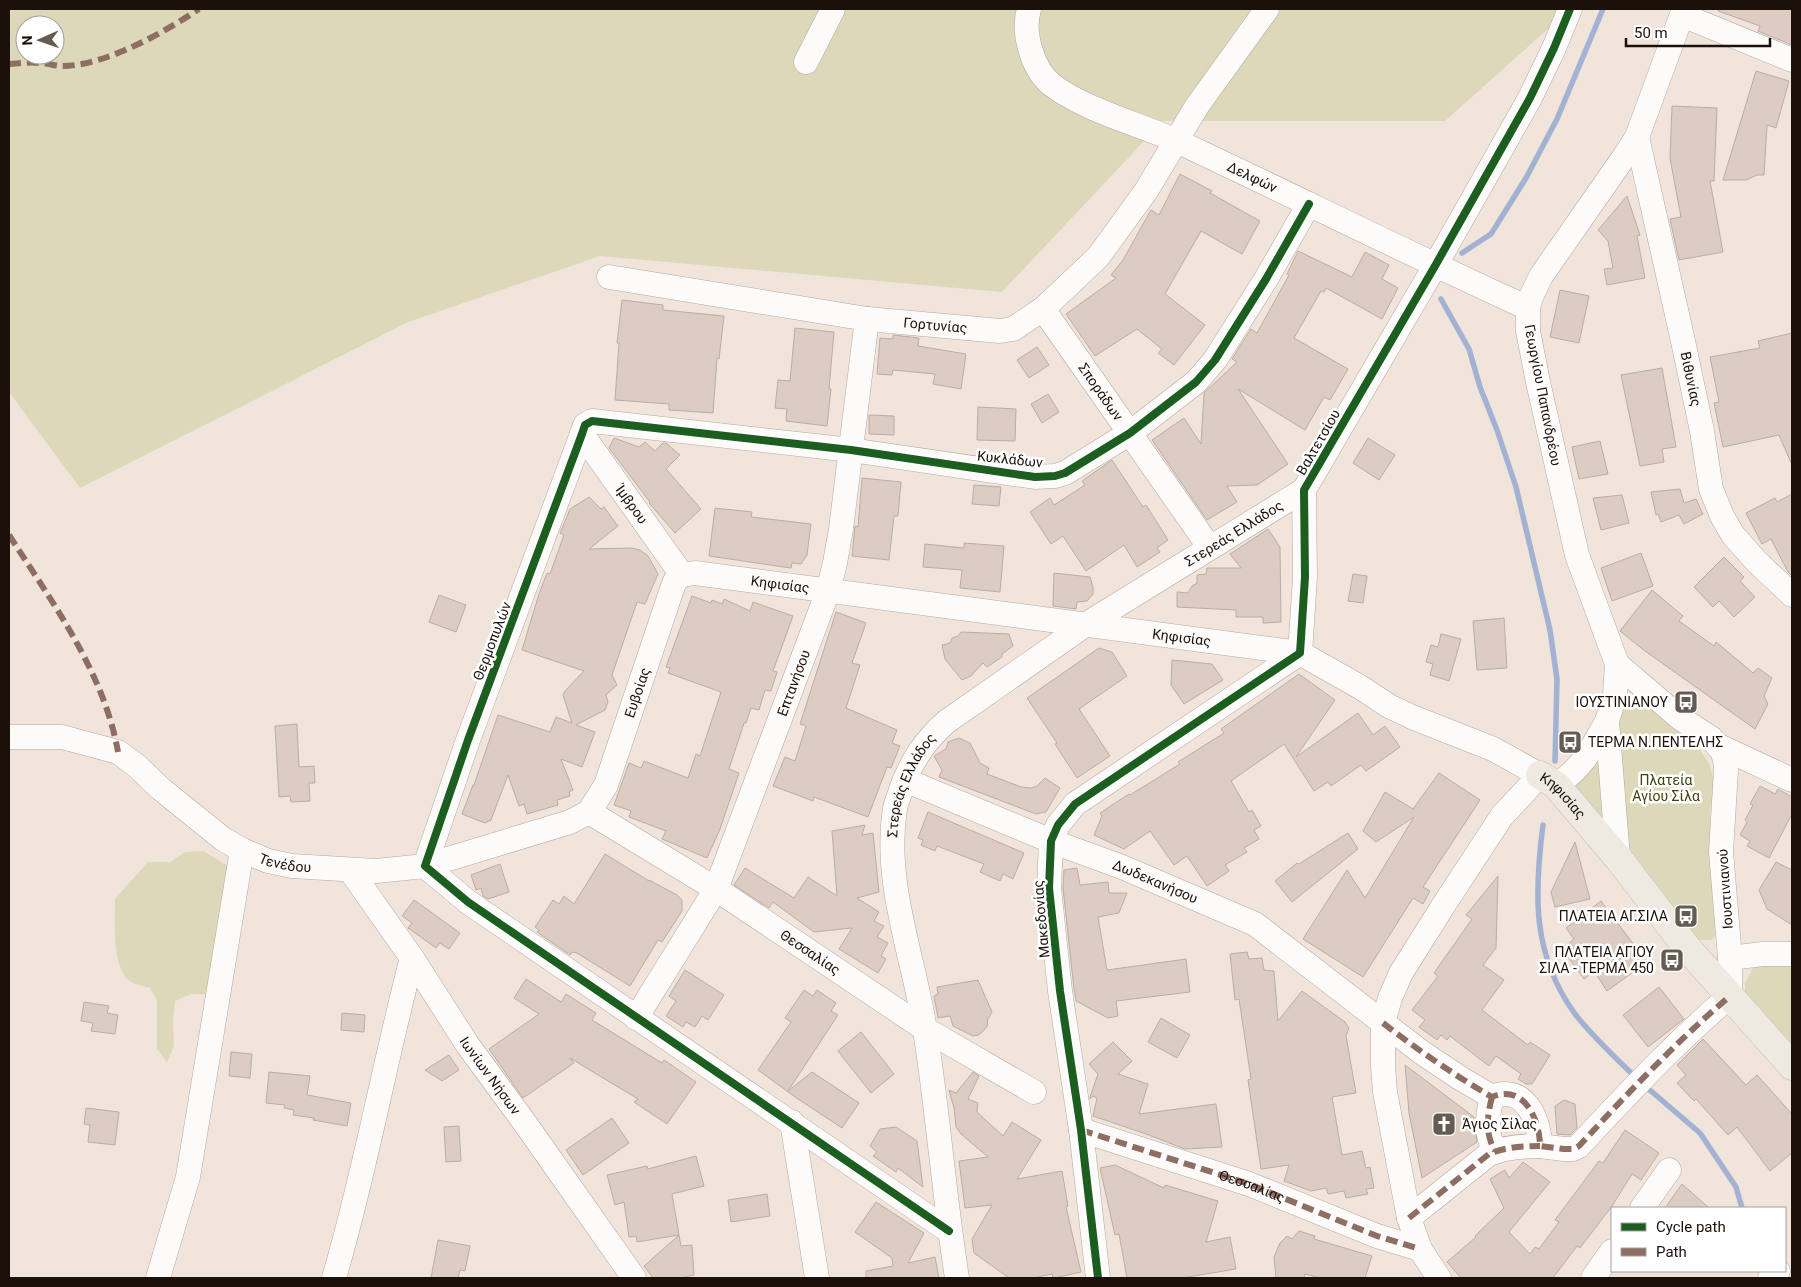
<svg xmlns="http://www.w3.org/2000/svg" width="1801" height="1287" font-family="Roboto,sans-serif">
	<rect width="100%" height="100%" fill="#f1e4db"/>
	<g fill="#ddd8b9" fill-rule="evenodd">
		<path d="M9 9H1570L1445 121H1163L1002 292 600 256 408 322 80 488 9 392ZM25 25H55V55H25Z"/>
		<path d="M1639 699 1695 743 1709 763 1715 784 1710 811V864L1722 924 1712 940H1697L1640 874 1625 836 1615 713 1623 700Z"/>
		<path d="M1598 758 1605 828 1567 784Z"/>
		<path d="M203 851 232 868 210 994H191L175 1001 173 1022 174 1046 167 1062 157 1049V1001L150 988C144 986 136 985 131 982 111 970 115 919 115 899L148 862H170L185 852Z"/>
		<path d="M1792 961V1052L1745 1000V983L1756 962Z"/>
	</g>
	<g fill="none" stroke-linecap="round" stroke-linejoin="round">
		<g stroke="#a3b2d3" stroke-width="5.5">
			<path d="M1462 253 1491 234 1526 178 1557 119 1603 9"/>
			<path d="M1441 299 1469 349 1480 387 1497 430 1516 487 1550 630 1557 679 1555 761"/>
			<path d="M1543 825C1534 894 1532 955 1575 1014 1593 1037 1615 1057 1636 1078"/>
			<path d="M1644 1085 1700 1133 1736 1187 1742 1208"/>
		</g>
	</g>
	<g fill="#dcccc1" stroke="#b9aea6">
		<path d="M1719 9H1792V45L1758 31 1760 26 1718 11Z"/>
		<path d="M1756 71 1789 81 1776 128 1767 125 1764 175H1757L1746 180H1723Z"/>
		<path d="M1672 106 1717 108 1714 181H1710L1723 252 1679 260 1670 219 1681 217 1670 158Z"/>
		<path d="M1180 174 1212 191 1210 193 1260 221 1242 254 1201 231 1165 294 1205 325 1174 365 1158 353 1162 349 1137 329 1095 356 1066 314 1116 278 1111 275 1123 260 1151 210 1159 215Z"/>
		<path d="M1627 196 1640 235 1637 236 1645 278 1607 285 1604 269 1613 268 1608 241 1598 230Z"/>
		<path d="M1298 251 1352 277 1365 252 1389 265 1382 279 1398 288 1382 319 1326 288 1324 292 1321 291 1294 338 1348 369 1330 400 1324 397 1305 430 1238 389 1288 464 1257 485 1227 486 1237 502 1207 520 1152 440 1184 418 1201 444 1204 393 1237 362 1232 359 1251 329 1257 333 1289 275 1287 274Z"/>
		<path d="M1560 290 1589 296 1579 343 1550 337Z"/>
		<path d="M622 300 663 305V310L724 316 719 359 717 358 713 413 669 410V404L615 400 619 343H617Z"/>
		<path d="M795 328 834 332 829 389H831L827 426 786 421 787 409 775 408 778 380 790 381Z"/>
		<path d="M1792 333V465L1779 435 1723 447 1714 403 1719 402 1710 357 1760 348 1758 341Z"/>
		<path d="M893 335 919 338 918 346 966 354 961 389 933 384 935 374 893 370 892 375 877 374 880 338 893 339Z"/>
		<path d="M1037 347 1049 365 1029 378 1017 360Z"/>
		<path d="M1662 368 1676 447 1662 449 1664 462 1640 466 1621 375Z"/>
		<path d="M1048 394 1059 412 1042 423 1031 404Z"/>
		<path d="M978 407 1016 409 1015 441 977 440Z"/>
		<path d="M869 415 894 416V435L869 434Z"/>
		<path d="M614 438 639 447 645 442 655 451 663 443H666L680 455 666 469 701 509 675 533 649 503 650 502 609 448Z"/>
		<path d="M1368 438 1395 455 1379 480 1353 463Z"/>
		<path d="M1600 441 1608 474 1579 479 1572 447Z"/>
		<path d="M1112 460 1143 507 1146 505 1168 540 1157 548 1160 552 1137 567 1124 545 1086 571 1063 536 1051 544 1030 512 1050 498 1054 505 1085 485 1082 481Z"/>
		<path d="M862 478 901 482 898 516H894L889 560 852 556 855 526 858 527Z"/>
		<path d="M974 485 1001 487 999 506 972 504Z"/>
		<path d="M1680 489 1684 503 1696 499 1703 514 1684 524 1679 515 1661 522 1658 514 1656 515 1651 492Z"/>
		<path d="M1792 494V576L1788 572 1771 539 1762 544 1746 513 1775 498 1777 502Z"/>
		<path d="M1622 495 1629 523 1601 530 1593 498Z"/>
		<path d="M589 497 601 509 604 507 618 526 589 549 632 548 640 550 648 556 658 574 645 604 637 602 612 675 617 685 606 695 608 702 605 710 576 725 595 732 582 767 561 759 573 790 569 792 570 796 557 800 558 805 527 814 524 804 519 806 508 775 491 820 485 823 462 814 473 785H474L498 715 550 732 556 717 572 723 563 695 565 691 584 671 522 650 539 594 547 573 550 574 564 535 560 533 570 509Z"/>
		<path d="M715 508 752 512 751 517 811 524 807 555 801 564 792 563 791 568 709 556Z"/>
		<path d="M1268 529 1280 547 1281 622 1263 623V617H1236V610L1177 607V592L1188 593 1192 586 1197 583V575L1206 574 1207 568H1241L1230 554Z"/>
		<path d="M964 543 1004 546 1000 592 960 588 962 570 923 567 925 544 964 548Z"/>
		<path d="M1641 553 1653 586 1612 601 1601 568Z"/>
		<path d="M1724 557 1744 577 1740 581 1755 597 1734 617 1719 601 1713 607 1694 587Z"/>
		<path d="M1054 573 1090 577 1093 587V594L1087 601 1077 602 1076 609 1053 606Z"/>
		<path d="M1353 574 1367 576 1363 603 1348 601Z"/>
		<path d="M1652 590 1683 616 1679 621 1714 646 1716 642 1753 673 1758 668 1772 678 1764 696 1768 704 1755 729 1645 651 1620 631Z"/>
		<path d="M439 595 466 605 456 632 429 622Z"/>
		<path d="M692 596 711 603 712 600 722 604 724 599 750 611 753 602 793 616 773 671 777 672 771 691 765 690 759 710 751 708 746 723H744L729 769 739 773 720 829 707 858 662 839 666 831 629 817 631 811 614 805 629 763 641 768 644 761 688 778 696 754 700 756 721 692 668 673 670 668 666 667Z"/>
		<path d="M836 612 866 623 852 663 860 665 846 708 897 730 892 743 900 746 891 768 887 767 868 817 814 797 813 801 773 786 785 757 795 761 806 726 800 724Z"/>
		<path d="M1504 618 1507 668 1477 670 1473 621Z"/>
		<path d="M961 632 1009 634 1013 646 1002 654V657L987 667 983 663 971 676 962 680 945 659 942 645 950 643 952 638 958 636Z"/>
		<path d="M1441 634 1461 639 1449 681 1430 675 1433 664 1426 662 1431 645 1438 647Z"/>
		<path d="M1099 648 1112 652 1127 676 1079 709 1110 756 1077 778 1055 744 1057 743 1027 698Z"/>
		<path d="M1172 660 1212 664 1223 680 1184 704 1171 685Z"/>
		<path d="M1299 674 1335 700 1296 757 1358 713 1373 735 1385 726 1400 747 1366 771 1361 765 1331 786 1328 782 1314 791 1284 744 1238 776 1231 781 1249 812 1252 810 1261 826 1254 830 1259 839 1244 848 1247 852 1225 865 1229 871 1207 886 1187 856 1174 865 1150 831 1124 849 1094 835 1102 816 1100 813 1129 794 1130 795 1180 764 1178 762 1224 733 1221 729Z"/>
		<path d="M297 724 299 767 314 766 315 783H309L310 801 291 802 290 796 279 797 275 726Z"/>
		<path d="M959 738 970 743 980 763 989 768 987 774 1021 787 1031 788 1037 786 1045 778 1060 788 1046 812 1036 814 939 777 942 770 934 756 946 749 948 742Z"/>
		<path d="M1439 773 1480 800 1423 887 1430 891 1423 904 1413 898 1363 977 1303 939 1347 870 1365 898 1414 817 1376 842 1363 831 1385 792 1413 809Z"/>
		<path d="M1760 786 1775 794 1778 789 1792 797V814L1769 858 1747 846 1750 841 1740 835 1747 822 1745 820 1753 805 1750 804Z"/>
		<path d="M928 812 1024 853 1013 879 1003 874 1000 881 980 872 984 864 937 846 935 851 921 845 923 840 918 838Z"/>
		<path d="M865 825 862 835 873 833 879 892 857 898 879 912 874 921 884 926 877 937 888 943 881 956 886 959 878 973 839 949 852 928 814 932 773 902 769 908 734 885 745 868 794 898 808 877 837 896 832 831Z"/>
		<path d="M1348 833 1358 849 1292 902 1275 881 1297 863 1299 864Z"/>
		<path d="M1575 842 1590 899 1555 907 1551 892Z"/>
		<path d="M605 854 649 881V880L677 895 682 900V911L662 942 658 940 630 986 577 953 572 952 570 955 537 932 539 930 535 927 553 900 559 904 564 896 574 904Z"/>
		<path d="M1776 862 1792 870V925L1767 909 1759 890Z"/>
		<path d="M500 864 509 892 488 899 483 896 481 888 476 890 471 875Z"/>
		<path d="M1077 868 1080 885 1108 882 1109 893H1127L1119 913 1098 917 1107 970 1186 959 1190 992 1116 1001 1118 1016 1108 1018 1076 1001 1074 989 1063 888 1064 870Z"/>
		<path d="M1498 876 1496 948 1483 965 1504 980 1482 1010 1528 1045 1530 1042 1550 1055 1532 1084H1526L1518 1079 1521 1074 1496 1056 1489 1066 1450 1036 1447 1040 1441 1035 1437 1040 1419 1027 1425 1020 1412 1010 1438 976 1434 973 1472 919 1466 915Z"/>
		<path d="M414 900 460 933 449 949 440 943 436 948 408 928 412 923 402 916Z"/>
		<path d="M1601 901 1647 962 1607 991 1594 971 1584 979 1562 949 1574 939 1566 928Z"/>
		<path d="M1247 952 1249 959 1262 958 1264 970 1274 971 1278 1021 1302 991 1345 1022 1349 1028 1346 1036 1356 1093 1332 1097 1342 1155 1362 1151 1366 1168 1370 1167 1374 1188 1366 1189 1368 1194 1346 1198 1344 1191 1328 1194 1326 1188 1311 1191 1284 1181 1289 1165 1261 1169 1248 1080 1251 1079 1239 999 1235 1000 1230 954Z"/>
		<path d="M685 970 724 995 708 1020 702 1016 695 1027 686 1022 683 1027 666 1016 676 1001 669 996Z"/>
		<path d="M526 979 561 1002 566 994 596 1013 592 1020 662 1063 664 1060 696 1082 667 1124 634 1102 638 1099 570 1058 574 1063 523 1098 489 1049 539 1014 514 998Z"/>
		<path d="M978 980 992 1012 988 1019 987 1027 979 1035 973 1036 953 1026 950 1016 938 1018 934 996 938 994 937 987Z"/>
		<path d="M1659 987 1684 1019 1648 1047 1623 1015Z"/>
		<path d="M804 990 813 996 817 990 836 1003 831 1011 838 1015 788 1091 812 1072 859 1103 842 1128 798 1099 758 1070 791 1022 785 1018Z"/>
		<path d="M84 1002 109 1006 107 1013 118 1015 115 1034 91 1031 93 1023 81 1021Z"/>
		<path d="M342 1013 365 1015 364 1032 341 1030Z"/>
		<path d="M1161 1018 1190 1035 1177 1058 1148 1042Z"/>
		<path d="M861 1032 894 1074 871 1093 838 1051Z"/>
		<path d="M1703 1039 1746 1085 1757 1075 1792 1114V1153L1770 1171 1737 1127 1728 1135 1696 1099 1694 1101 1677 1083 1686 1075 1677 1065Z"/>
		<path d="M1113 1042 1132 1061 1118 1074 1148 1084 1139 1114 1216 1104 1222 1147 1185 1149 1146 1134 1093 1116 1097 1098 1093 1096 1090 1099V1097L1098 1074 1089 1064Z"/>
		<path d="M231 1052 252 1054 250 1078 229 1076Z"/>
		<path d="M449 1055 459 1070 442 1081 425 1070Z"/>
		<path d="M1405 1065 1474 1117 1477 1142 1422 1178 1409 1113Z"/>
		<path d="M269 1072 310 1076 307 1095 351 1103 347 1126 313 1120 314 1118 293 1115 294 1110 284 1108 285 1105 266 1103Z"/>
		<path d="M973 1072 979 1076 968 1099 978 1103 977 1112 1003 1136 1012 1122 1041 1140 1017 1179 1062 1171 1068 1206 1066 1207 1081 1272 1055 1278H1053L1052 1274 1033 1278H1009L974 1253 972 1239 992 1205 965 1208 959 1161 988 1157 961 1134 956 1127 954 1108 949 1090 956 1093Z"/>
		<path d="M1564 1100 1575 1104 1577 1128 1570 1135 1557 1134 1555 1106Z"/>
		<path d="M86 1108 119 1112 115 1145 88 1142 90 1125 84 1124Z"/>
		<path d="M612 1118 629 1143 583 1175 566 1150Z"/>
		<path d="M459 1126 461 1161 446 1162 444 1127Z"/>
		<path d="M896 1127 917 1141 923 1187 898 1168 896 1172 873 1156 877 1152 870 1146 880 1129Z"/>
		<path d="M1625 1130 1659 1153 1641 1180 1632 1174 1612 1206 1580 1248 1577 1246 1553 1278H1461L1447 1262 1476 1237 1475 1236 1504 1208 1490 1179 1505 1170 1509 1178 1523 1162 1550 1182 1509 1232 1530 1254 1535 1247 1539 1249 1559 1222 1555 1220 1599 1161 1603 1163Z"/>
		<path d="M696 1156 704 1186 672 1194 679 1235 637 1242 636 1236 629 1237 624 1202 615 1205 607 1175 647 1166 648 1169Z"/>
		<path d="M1115 1165 1164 1188 1165 1185 1218 1201 1206 1242 1230 1237 1236 1269 1182 1278H1127L1119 1234 1115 1235 1100 1168Z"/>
		<path d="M1682 1184 1709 1208H1665Z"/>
		<path d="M767 1194 770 1216 731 1222 728 1200Z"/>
		<path d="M876 1202 924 1233 908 1263 935 1257 939 1278H866V1271L893 1266 892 1258 855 1232Z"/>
		<path d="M1299 1231 1315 1236 1314 1239 1372 1256 1365 1278H1320L1305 1274 1304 1278H1276L1274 1257 1280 1243 1287 1236 1292 1239Z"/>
		<path d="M679 1235 681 1246 692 1245 694 1275 680 1278H653L644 1266Z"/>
		<path d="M438 1240 470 1246 465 1271 460 1270 458 1278H431Z"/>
	</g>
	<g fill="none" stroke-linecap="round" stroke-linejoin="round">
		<g stroke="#b3a8a0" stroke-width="25">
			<g id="minor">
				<path id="s1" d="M1029 9C1022 32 1032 69 1052 85 1088 112 1141 124 1183 144 1298 198 1411 255 1528 308"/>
				<path d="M1682 15 1792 60"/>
				<path d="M806 62 833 9"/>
				<path id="s2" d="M1637 137 1683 341 1702 431 1711 489 1722 516 1733 535 1756 561 1792 595"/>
				<path id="s3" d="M609 277 867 319 1000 331 1013 329 1043 309 1098 257 1146 191 1197 106 1267 9"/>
				<path id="s4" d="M1043 309 1210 548"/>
				<path id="s5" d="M582 434 682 575"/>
				<path id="s6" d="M682 575 695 573 1300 653 1360 687 1389 706 1412 717 1493 749 1540 775 1502 816 1443 906 1401 973 1390 998 1383 1023V1066L1385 1092 1409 1218 1420 1249 1439 1278"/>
				<path id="s7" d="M9 737H62L118 752 137 766 161 789 223 839 242 850 268 861 292 866 376 871 425 866 570 822 589 812 606 785 671 592 675 581 682 575"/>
				<path d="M1717 745 1792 780"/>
				<path id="s8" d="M905 780 1051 841 1122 867 1255 924 1421 1052 1460 1078 1492 1097C1524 1083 1540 1120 1540 1146L1564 1149H1573L1579 1146C1627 1094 1676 1042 1730 996V958L1721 852 1726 770 1725 759 1722 751 1711 738 1680 718 1617 664"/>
				<path d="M1556 785C1583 768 1592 748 1607 721"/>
				<path id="s9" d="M589 812 716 889 925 1029 1034 1092"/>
				<path d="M1618 858 1607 721 1615 695 1617 664 1577 555 1538 382 1528 331V308L1531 297 1541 276 1624 157 1637 137 1684 9"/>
				<path id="s10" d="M350 870 412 958 467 1044 527 1126 634 1278"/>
				<path d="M1730 958 1763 954H1792"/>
				<path id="s11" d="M636 1018 716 889 828 591 835 563 841 529 867 319"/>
				<path d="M1492 1097C1487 1116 1485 1134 1495 1151"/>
				<path d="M792 1122 817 1278"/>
				<path d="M1081 1130 1249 1184 1377 1236 1420 1249"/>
				<path d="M1642 1208 1669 1170"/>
				<path d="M1409 1218 1489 1154C1505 1147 1522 1146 1540 1146"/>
				<path d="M949 1231 468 902 425 866 468 740 582 434 585 425 592 421 851 450 1035 477 1055 476 1065 473 1130 433 1196 382 1215 360 1266 279 1309 204"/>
				<path d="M158 1278 188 1177 242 850"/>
				<path d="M334 1278C365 1173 384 1064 412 958"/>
				<path id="s12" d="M957 1278C944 1196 938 1112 925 1030 914 957 883 883 895 809 896 802 900 794 902 787 913 759 923 743 946 722L1085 625 1304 490"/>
				<path d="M1098 1278 1081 1130 1060 991 1049 888 1051 841 1058 825 1075 804 1300 653 1305 577 1304 490 1435 266 1530 98 1554 48 1570 9"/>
				<path d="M1593 1278 1612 1251"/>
				<path d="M1770 1278 1778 1271"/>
			</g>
		</g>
		<g stroke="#c8c1bd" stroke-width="29">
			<g id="major">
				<path id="s13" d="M1540 775 1556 785 1618 858 1688 949 1792 1066"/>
			</g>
		</g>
		<use href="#minor" stroke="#fdfbfa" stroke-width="24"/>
		<use href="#major" stroke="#efeae1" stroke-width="28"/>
		<g stroke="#8d6e63" stroke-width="6" stroke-dasharray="12 6" stroke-linecap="butt">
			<path d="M9 64C19 63 29 62 40 63 47 63 55 66 62 66 105 66 165 32 199 9"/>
			<path d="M9 535C52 602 104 672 118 752"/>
			<path d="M1383 1023C1418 1050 1454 1075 1492 1097 1524 1083 1540 1120 1540 1146L1564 1149H1573L1579 1146C1627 1094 1676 1042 1730 996"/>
			<path d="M1492 1097C1487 1116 1485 1134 1495 1151"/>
			<path id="s14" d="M1081 1130 1249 1184 1377 1236 1420 1249"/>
			<path d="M1409 1218 1489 1154C1505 1147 1522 1146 1540 1146"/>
		</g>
		<g stroke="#fff" stroke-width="11">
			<g id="cycleway">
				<path d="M949 1231 468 902 425 866 468 740 582 434 585 425 592 421 851 450 1035 477 1055 476 1065 473 1130 433 1196 382 1215 360 1266 279 1309 204"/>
				<path d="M1098 1278 1081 1130 1060 991 1049 888 1051 841 1058 825 1075 804 1300 653 1305 577 1304 490 1435 266 1530 98 1554 48 1570 9"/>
			</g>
		</g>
		<use href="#cycleway" stroke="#1b5e20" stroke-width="8"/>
	</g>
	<defs>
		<g id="bus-square" transform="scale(1.25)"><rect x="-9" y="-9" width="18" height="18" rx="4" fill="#665b53" stroke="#fff"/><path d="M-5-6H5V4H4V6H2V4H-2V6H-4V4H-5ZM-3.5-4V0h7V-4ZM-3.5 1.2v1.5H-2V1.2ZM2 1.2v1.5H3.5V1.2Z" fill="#fff"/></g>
		<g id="church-square" transform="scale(1.25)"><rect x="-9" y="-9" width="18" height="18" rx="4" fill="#665b53" stroke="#fff"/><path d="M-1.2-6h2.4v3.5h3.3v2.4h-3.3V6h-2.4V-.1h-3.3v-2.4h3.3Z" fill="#fff"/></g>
	</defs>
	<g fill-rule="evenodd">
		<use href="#bus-square" x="1686" y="702"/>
		<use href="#bus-square" x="1570" y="742"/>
		<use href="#bus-square" x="1686" y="916"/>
		<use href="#bus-square" x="1672" y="960"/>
		<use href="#church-square" x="1444" y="1124"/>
	</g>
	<g text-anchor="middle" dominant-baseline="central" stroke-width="5" stroke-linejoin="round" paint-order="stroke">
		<g font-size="14" fill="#1b110a" stroke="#fff">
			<text stroke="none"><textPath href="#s1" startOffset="304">Δελφών</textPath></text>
			<text stroke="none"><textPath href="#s3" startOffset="330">Γορτυνίας</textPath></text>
			<text stroke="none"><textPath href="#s2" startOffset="248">Βιθυνίας</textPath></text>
			<text stroke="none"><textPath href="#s4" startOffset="101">Σποράδων</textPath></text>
			<text transform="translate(1543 395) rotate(79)">Γεωργίου Παπανδρέου</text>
			<text transform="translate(1318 442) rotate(-60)">Βαλτετσίου</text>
			<text transform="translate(1010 459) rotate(6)">Κυκλάδων</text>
			<text stroke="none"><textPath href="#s5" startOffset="86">Ίμβρου</textPath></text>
			<text stroke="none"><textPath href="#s12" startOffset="921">Στερεάς Ελλάδος</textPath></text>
			<text stroke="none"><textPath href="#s6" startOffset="99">Κηφισίας</textPath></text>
			<text stroke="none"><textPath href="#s6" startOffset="504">Κηφισίας</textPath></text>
			<text transform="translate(492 641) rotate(-69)">Θερμοπυλών</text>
			<text stroke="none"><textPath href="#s11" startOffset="372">Επτανήσου</textPath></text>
			<text stroke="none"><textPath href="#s7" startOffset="758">Ευβοίας</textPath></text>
			<text stroke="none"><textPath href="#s12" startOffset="502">Στερεάς Ελλάδος</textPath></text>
			<text stroke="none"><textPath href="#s13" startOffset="31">Κηφισίας</textPath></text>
			<text stroke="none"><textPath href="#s7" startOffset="315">Τενέδου</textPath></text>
			<text stroke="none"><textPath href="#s8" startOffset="270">Δωδεκανήσου</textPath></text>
			<text transform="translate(1725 889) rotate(-94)">Ιουστινιανού</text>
			<text transform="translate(1041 919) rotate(-95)">Μακεδονίας</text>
			<text stroke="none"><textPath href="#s9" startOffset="262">Θεσσαλίας</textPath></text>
			<text stroke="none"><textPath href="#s10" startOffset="249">Ιωνίων Νήσων</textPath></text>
			<text stroke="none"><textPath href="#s14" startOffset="180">Θεσσαλίας</textPath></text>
		</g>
		<g font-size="14" fill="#1b110a" stroke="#fff" text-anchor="end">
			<text x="1668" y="702">ΙΟΥΣΤΙΝΙΑΝΟΥ</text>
			<text x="1588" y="742" text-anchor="start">ΤΕΡΜΑ Ν.ΠΕΝΤΕΛΗΣ</text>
			<text x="1668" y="916">ΠΛΑΤΕΙΑ ΑΓ.ΣΙΛΑ</text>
			<text x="1654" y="952">ΠΛΑΤΕΙΑ ΑΓΙΟΥ<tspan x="1654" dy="16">ΣΙΛΑ - ΤΕΡΜΑ 450</tspan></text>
			<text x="1462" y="1124" text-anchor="start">Άγιος Σίλας</text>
		</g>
		<g font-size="14" fill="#404112" stroke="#fff">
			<text x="1666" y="780">Πλατεία<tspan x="1666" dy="16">Αγίου Σίλα</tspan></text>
		</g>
	</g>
	<rect width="1801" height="1287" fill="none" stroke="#1b110a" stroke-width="20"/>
	<rect x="1611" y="1207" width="175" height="65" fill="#ffffff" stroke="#a4a09d"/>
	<rect x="1621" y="1223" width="25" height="8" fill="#1b5e20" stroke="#a4a09d"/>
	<text x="1656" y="1232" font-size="15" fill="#1b110a">Cycle path</text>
	<rect x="1621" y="1248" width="25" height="8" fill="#8d6e63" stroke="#a4a09d"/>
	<text x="1656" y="1257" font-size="15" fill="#1b110a">Path</text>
	<g transform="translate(40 40) rotate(268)"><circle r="24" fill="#ffffff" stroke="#a4a09d"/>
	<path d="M0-4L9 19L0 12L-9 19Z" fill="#665b53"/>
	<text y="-8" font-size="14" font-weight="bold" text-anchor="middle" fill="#1b110a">N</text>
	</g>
	<path d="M1626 38v8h144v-8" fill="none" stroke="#1b110a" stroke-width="2.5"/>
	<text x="1634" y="38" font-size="15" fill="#1b110a" stroke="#ffffff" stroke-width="4" paint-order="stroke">50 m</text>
</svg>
